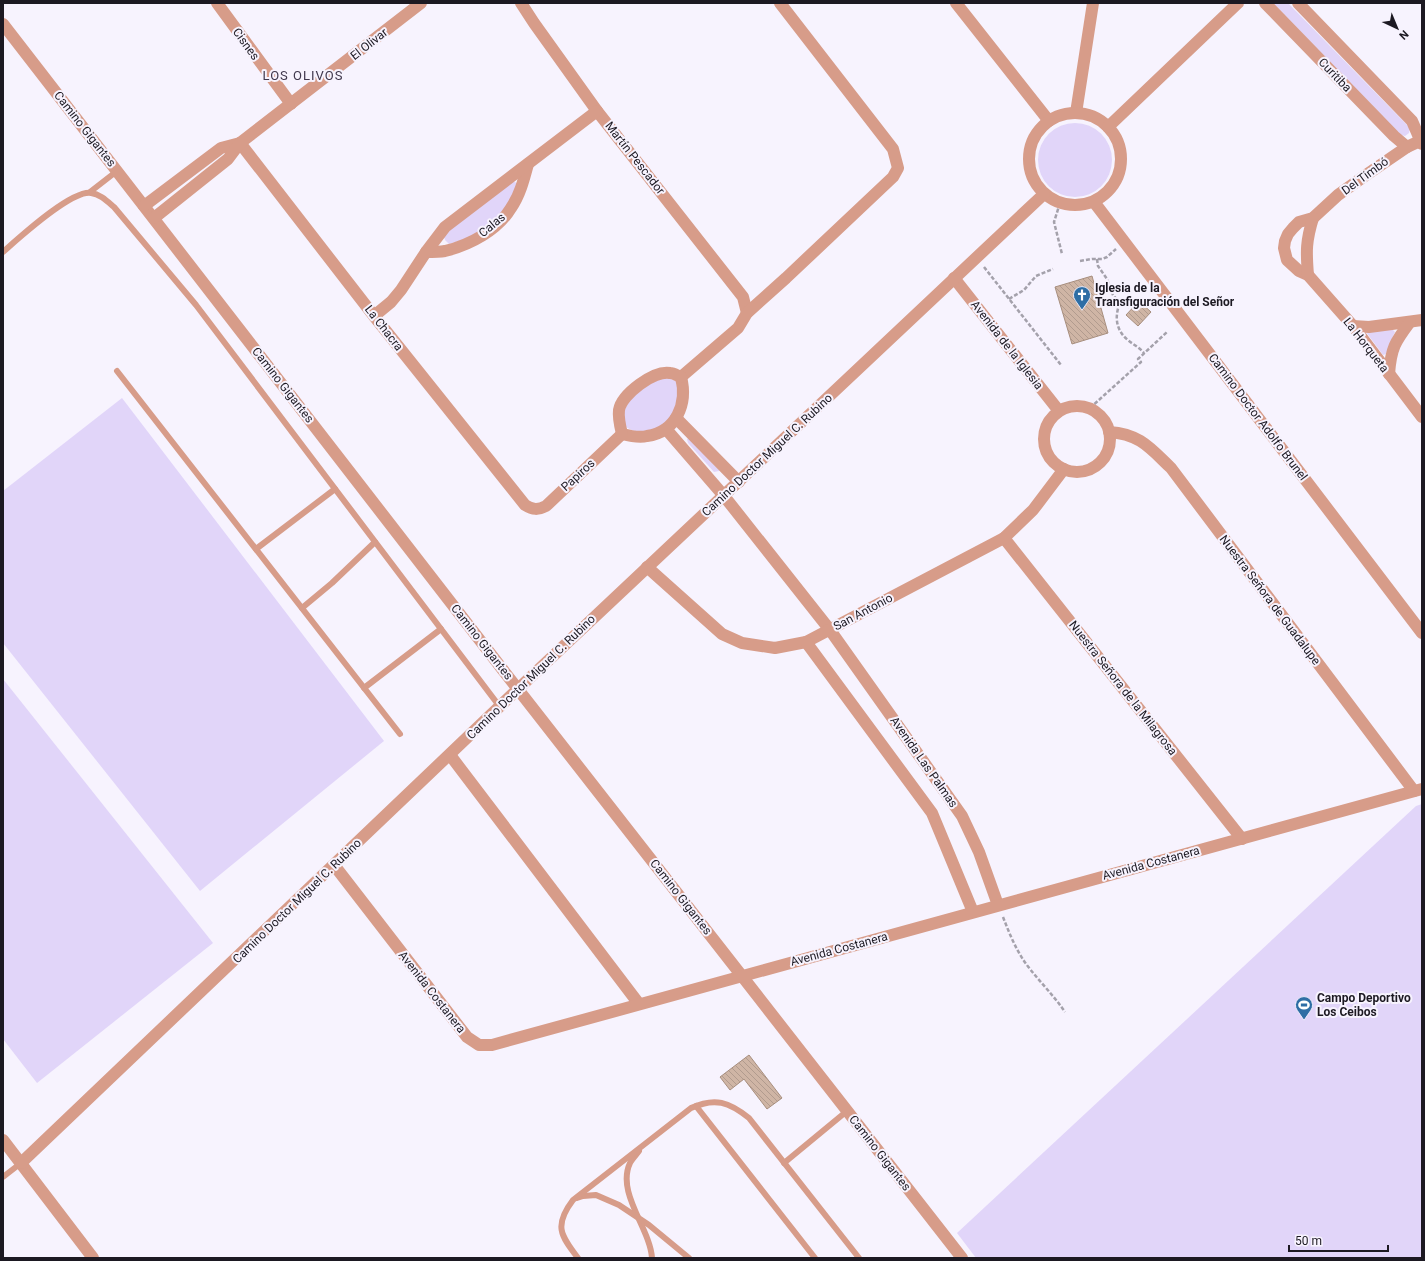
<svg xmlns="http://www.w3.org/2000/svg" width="1425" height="1261" font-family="Roboto,sans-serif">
	<defs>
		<pattern id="building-back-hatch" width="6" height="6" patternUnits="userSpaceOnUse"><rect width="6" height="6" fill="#cfb5a5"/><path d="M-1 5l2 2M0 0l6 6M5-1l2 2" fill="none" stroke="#b19b8e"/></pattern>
	</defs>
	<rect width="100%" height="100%" fill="#f7f3fe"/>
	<g fill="#e1d5f9">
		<path d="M1273 3H1288L1410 128 1409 133 1405 136 1401 135Z"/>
		<circle cx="1075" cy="160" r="37"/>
		<path d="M512 181 517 183 512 198 496 220 469 238 449 244 445 240 444 237 445 233Z"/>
		<path d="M1392 329 1395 332 1394 334 1386 354 1383 355 1366 332Z"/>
		<path d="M662 376 676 381C677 387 680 397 678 403 677 407 668 422 665 424 654 431 637 435 626 427 625 423 623 418 624 414 627 395 648 385 662 376Z"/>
		<path d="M122 398 384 741 200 891 3 643V491Z"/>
		<path d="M689 438 719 470V471L714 472 688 443 687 439Z"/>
		<path d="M3 679 213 943 37 1083 3 1039Z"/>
		<path d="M1422 804V1258H976L957 1233 1416 806Z"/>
	</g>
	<g fill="url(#building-back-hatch)" stroke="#a78e7e">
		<path d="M1092 276 1108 333 1072 344 1055 287Z"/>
		<path d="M1139 301 1151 312 1138 326 1126 315Z"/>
		<path d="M749 1055 782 1098 767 1109 744 1079 730 1090 720 1077Z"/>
	</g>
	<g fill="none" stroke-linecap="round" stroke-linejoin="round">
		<g stroke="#a4a1ab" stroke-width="2.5" stroke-dasharray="4 2" stroke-linecap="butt">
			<path d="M1060 203 1054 222 1062 254"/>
			<path d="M1097 259 1098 266 1107 279 1113 295 1120 303 1129 307"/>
			<path d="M1080 261 1092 259H1102L1107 257 1116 249"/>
			<path d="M984 267 1061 365"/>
			<path d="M1009 299 1024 290 1036 276 1053 269"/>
			<path d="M1120 303C1114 317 1116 331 1129 341 1134 345 1140 348 1144 353"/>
			<path d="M1090 408 1141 362 1138 359 1167 332"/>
			<path d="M1003 917C1010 935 1017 953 1030 969 1041 983 1054 996 1065 1012"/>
		</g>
		<g stroke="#d79c89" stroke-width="6">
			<path d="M90 192 117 171"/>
			<path d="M3 252C19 238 71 190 91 193 100 194 107 201 114 207L196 305 500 707"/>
			<path d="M117 371 400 734"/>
			<path d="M256 549 335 489"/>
			<path d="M302 608 332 583 375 542"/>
			<path d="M364 688 441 629"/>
			<path d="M696 1106 815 1258"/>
			<path d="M639 1151C636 1155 632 1159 630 1163 616 1193 650 1228 652 1258"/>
			<path d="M784 1163 847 1111"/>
			<path d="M3 1177 21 1163"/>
			<path d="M577 1198 583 1196 596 1195 619 1205 649 1225 689 1258"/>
			<path d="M578 1258C560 1235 554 1225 573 1200L691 1108C715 1097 729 1102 749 1118L859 1258"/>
		</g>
		<g stroke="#d79c89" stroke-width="12">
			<path d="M217 3 291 104"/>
			<path d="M521 3 534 23 597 111 743 297 747 313"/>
			<path d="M956 3 1049 121"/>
			<path d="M1265 3 1394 136 1407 147"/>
			<path d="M1298 3 1412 121 1422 144"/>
			<path d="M3 24 503 670 962 1258"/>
			<path d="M1076 113 1093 3"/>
			<circle cx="1075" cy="159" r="46"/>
			<path d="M1108 127 1238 3"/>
			<path d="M1422 140 1407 147 1366 175 1338 195 1313 218 1299 222 1293 228 1288 234 1285 241 1284 248 1287 260 1299 271 1308 275 1353 326 1422 417"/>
			<path d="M240 143 374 316 525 505C533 510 538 510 546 506L622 434"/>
			<path d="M1094 202 1422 633"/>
			<path d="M144 206 221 148 240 143"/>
			<path d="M154 218 228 159 240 143 421 3"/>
			<path d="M426 252C432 252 439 252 445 251 470 245 498 230 511 208 520 195 524 179 528 164"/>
			<path d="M1308 275C1306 251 1306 241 1313 218"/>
			<path d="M954 278 1059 411"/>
			<path d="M374 316 391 302 401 290 426 252 445 227 597 111"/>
			<path d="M1353 326 1369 327 1422 320"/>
			<path d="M1389 374C1391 348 1395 342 1410 322"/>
			<path d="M681 377 738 328 747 313 786 278 893 177 898 168 893 149 780 3"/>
			<circle cx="1077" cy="439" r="33"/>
			<path d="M676 418 739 482"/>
			<path d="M666 429 724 496 830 630 962 816 979 852 998 905"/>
			<path d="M1109 432C1140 434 1150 448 1171 468L1414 791"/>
			<path d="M622 434C630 436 639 438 647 436 676 432 688 404 681 377"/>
			<path d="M622 434C620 426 618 418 619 410 622 394 654 370 670 373 674 373 678 376 681 377"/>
			<path d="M1004 538 1242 839"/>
			<path d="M647 567 722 634 742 643 775 648 806 642 1004 538 1033 510 1064 469"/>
			<path d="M806 642 932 813 973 912"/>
			<path d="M450 755 639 1004"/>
			<path d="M334 865 467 1037 479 1045H492L1422 789"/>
			<path d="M3 1140 93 1258"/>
			<path d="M21 1163 518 689 1044 194"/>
		</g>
	</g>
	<defs>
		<g id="church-pin" transform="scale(0.9)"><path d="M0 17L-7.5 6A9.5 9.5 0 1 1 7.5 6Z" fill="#2e6ea5" stroke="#f7f3fe"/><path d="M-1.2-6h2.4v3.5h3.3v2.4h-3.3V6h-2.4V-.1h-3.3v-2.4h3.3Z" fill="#fff"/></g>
		<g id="stadium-pin" transform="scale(0.9)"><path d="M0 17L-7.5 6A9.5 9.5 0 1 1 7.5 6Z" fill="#2e6ea5" stroke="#f7f3fe"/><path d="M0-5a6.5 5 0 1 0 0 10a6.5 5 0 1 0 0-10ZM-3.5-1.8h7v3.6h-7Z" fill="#fff"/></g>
	</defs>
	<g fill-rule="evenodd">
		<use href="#church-pin" x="1082" y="295"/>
		<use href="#stadium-pin" x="1304" y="1005"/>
	</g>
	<g text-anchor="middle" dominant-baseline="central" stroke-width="4" stroke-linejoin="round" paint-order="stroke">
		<g font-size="12" fill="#1c1922" stroke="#f7f3fe">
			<text transform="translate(246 44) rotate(54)">Cisnes</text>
			<text transform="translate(369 44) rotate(-38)">El Olivar</text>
			<text transform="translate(1335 75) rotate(46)">Curitiba</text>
			<text transform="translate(85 129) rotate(52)">Camino Gigantes</text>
			<text transform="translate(635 158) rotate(52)">Martín Pescador</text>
			<text transform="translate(1365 176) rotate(-36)">Del Timbó</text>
			<text transform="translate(492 225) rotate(-40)">Calas</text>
			<text transform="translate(384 328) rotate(52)">La Chacra</text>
			<text transform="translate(1007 345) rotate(52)">Avenida de la Iglesia</text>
			<text transform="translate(1366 345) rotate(52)">La Horqueta</text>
			<text transform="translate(283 385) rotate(52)">Camino Gigantes</text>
			<text transform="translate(1258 417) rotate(53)">Camino Doctor Adolfo Brunel</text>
			<text transform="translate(767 455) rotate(-43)">Camino Doctor Miguel C. Rubino</text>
			<text transform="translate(578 475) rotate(-43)">Papiros</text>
			<text transform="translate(1270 600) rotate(53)">Nuestra Señora de Guadalupe</text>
			<text transform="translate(863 612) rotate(-28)">San Antonio</text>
			<text transform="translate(482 642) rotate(52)">Camino Gigantes</text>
			<text transform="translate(531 677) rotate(-44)">Camino Doctor Miguel C. Rubino</text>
			<text transform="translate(1123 688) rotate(52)">Nuestra Señora de la Milagrosa</text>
			<text transform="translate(924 762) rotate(55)">Avenida Las Palmas</text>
			<text transform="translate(1151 863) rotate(-15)">Avenida Costanera</text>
			<text transform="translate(681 897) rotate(52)">Camino Gigantes</text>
			<text transform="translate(297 901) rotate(-44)">Camino Doctor Miguel C. Rubino</text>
			<text transform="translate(839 949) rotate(-15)">Avenida Costanera</text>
			<text transform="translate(432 992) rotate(52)">Avenida Costanera</text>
			<text transform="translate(880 1153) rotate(52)">Camino Gigantes</text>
		</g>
		<g font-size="12" font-weight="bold" fill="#1c1922" stroke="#f7f3fe" text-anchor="start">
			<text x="1095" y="288">Iglesia de la<tspan x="1095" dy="14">Transfiguración del Señor</tspan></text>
			<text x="1317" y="998">Campo Deportivo<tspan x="1317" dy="14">Los Ceibos</tspan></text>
		</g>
		<g font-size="13" letter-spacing="1" fill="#3f374c" stroke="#f7f3fe">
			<text x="303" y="75">LOS OLIVOS</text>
		</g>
	</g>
	<rect width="1425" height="1261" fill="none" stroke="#1c1922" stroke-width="8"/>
	<g transform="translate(1397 28) rotate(136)" stroke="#f7f3fe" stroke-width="3" paint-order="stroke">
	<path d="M0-3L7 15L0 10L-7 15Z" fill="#1c1922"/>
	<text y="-6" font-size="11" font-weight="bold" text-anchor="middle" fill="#1c1922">N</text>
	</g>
	<path d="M1289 1245v6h99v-6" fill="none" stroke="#1c1922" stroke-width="2"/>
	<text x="1295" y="1245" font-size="12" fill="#1c1922" stroke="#f7f3fe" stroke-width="3" paint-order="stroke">50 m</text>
</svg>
